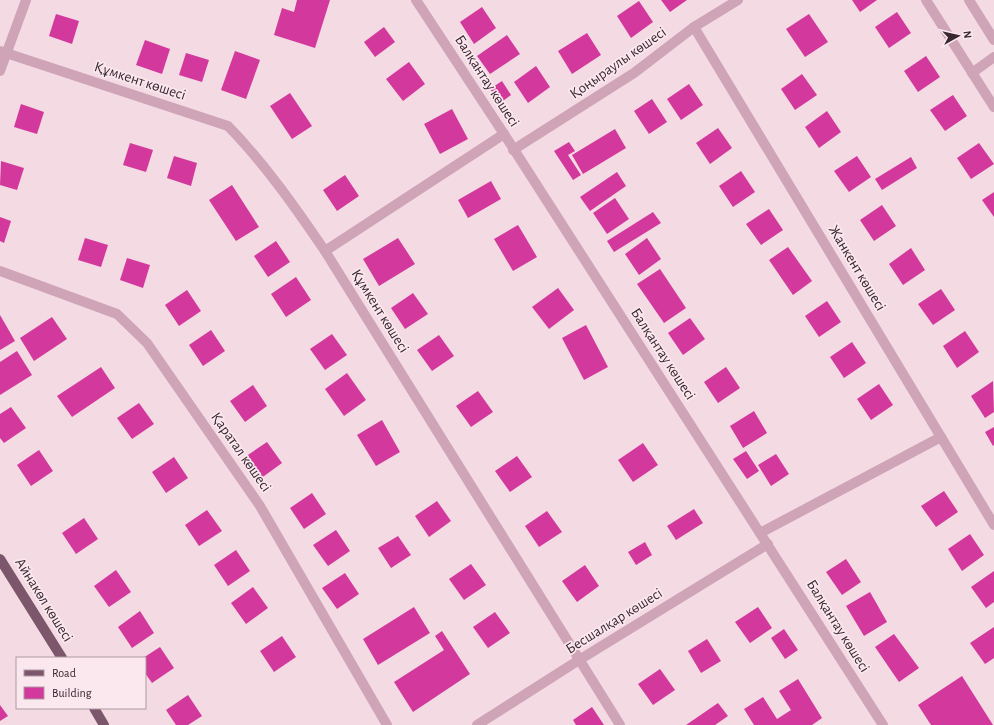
<svg xmlns="http://www.w3.org/2000/svg" width="994" height="725" font-family="'Alegreya Sans',sans-serif">
	<rect width="100%" height="100%" fill="#f4dae3"/>
	<g fill="#d3399c">
		<path d="M297 0H330L315 48 274 35 282 8 294 12Z"/>
		<path d="M661 0H687L670 12Z"/>
		<path d="M852 0H877L860 12Z"/>
		<path d="M639 1 653 22 631 38 617 16Z"/>
		<path d="M482 7 496 28 474 44 460 22Z"/>
		<path d="M897 12 911 33 889 48 875 27Z"/>
		<path d="M56 14 79 21 72 44 49 36Z"/>
		<path d="M809 14 828 42 805 57 786 29Z"/>
		<path d="M384 27 395 42 375 57 364 42Z"/>
		<path d="M587 33 601 55 572 74 558 51Z"/>
		<path d="M507 35 520 54 490 74 477 56Z"/>
		<path d="M145 40 170 49 162 74 136 65Z"/>
		<path d="M235 51 260 60 246 99 221 90Z"/>
		<path d="M186 53 209 60 202 82 179 75Z"/>
		<path d="M926 56 940 77 918 92 904 71Z"/>
		<path d="M409 62 425 84 403 101 386 79Z"/>
		<path d="M536 66 550 87 528 103 514 82Z"/>
		<path d="M802 74 817 95 795 110 781 89Z"/>
		<path d="M502 81 511 95 500 103 490 89Z"/>
		<path d="M689 84 703 105 681 120 667 99Z"/>
		<path d="M290 93 312 126 292 139 270 106Z"/>
		<path d="M953 95 967 116 945 131 930 110Z"/>
		<path d="M652 99 667 122 649 134 634 111Z"/>
		<path d="M21 104 44 112 37 134 14 127Z"/>
		<path d="M452 109 468 139 440 154 424 124Z"/>
		<path d="M827 111 841 132 819 148 805 127Z"/>
		<path d="M718 128 732 148 710 164 696 143Z"/>
		<path d="M615 129 626 148 583 174 572 155Z"/>
		<path d="M569 142 575 151 568 155 581 175 573 180 554 151Z"/>
		<path d="M130 143 153 150 146 172 123 165Z"/>
		<path d="M979 143 994 164 971 179 957 158Z"/>
		<path d="M174 156 197 163 191 186 167 178Z"/>
		<path d="M857 156 871 177 849 192 834 171Z"/>
		<path d="M911 157 917 168 882 190 875 179Z"/>
		<path d="M1 161 24 168 17 190 0 185Z"/>
		<path d="M741 171 755 192 733 207 719 186Z"/>
		<path d="M617 172 626 186 590 211 580 197Z"/>
		<path d="M345 175 359 196 337 211 323 190Z"/>
		<path d="M491 181 501 199 468 218 458 200Z"/>
		<path d="M232 185 259 227 236 241 209 200Z"/>
		<path d="M994 192V217L982 200Z"/>
		<path d="M615 198 629 219 607 234 593 213Z"/>
		<path d="M882 205 896 226 874 241 860 220Z"/>
		<path d="M769 209 783 230 761 245 746 224Z"/>
		<path d="M653 212 661 223 614 252 607 241Z"/>
		<path d="M0 217 11 221 4 243 0 241Z"/>
		<path d="M518 225 537 257 513 271 494 239Z"/>
		<path d="M85 238 108 245 101 267 78 260Z"/>
		<path d="M398 238 415 264 379 286 363 259Z"/>
		<path d="M647 238 661 259 639 275 625 254Z"/>
		<path d="M276 241 290 262 268 277 254 256Z"/>
		<path d="M788 247 812 281 793 295 769 260Z"/>
		<path d="M911 248 925 270 903 285 889 264Z"/>
		<path d="M127 258 150 265 143 288 120 280Z"/>
		<path d="M660 269 686 308 664 323 637 284Z"/>
		<path d="M296 277 311 300 286 317 271 294Z"/>
		<path d="M558 288 574 310 549 329 532 307Z"/>
		<path d="M941 289 955 310 933 325 918 304Z"/>
		<path d="M187 290 201 311 179 326 165 305Z"/>
		<path d="M413 293 428 314 405 329 391 308Z"/>
		<path d="M827 301 841 322 819 337 805 316Z"/>
		<path d="M0 315 15 341 0 350Z"/>
		<path d="M52 317 67 339 34 361 20 338Z"/>
		<path d="M690 318 705 339 683 355 668 333Z"/>
		<path d="M586 325 608 367 584 380 562 338Z"/>
		<path d="M211 330 225 351 203 366 189 345Z"/>
		<path d="M965 331 979 352 957 368 943 346Z"/>
		<path d="M332 334 347 355 325 370 310 349Z"/>
		<path d="M439 335 454 356 432 371 417 350Z"/>
		<path d="M852 342 866 363 844 378 830 357Z"/>
		<path d="M17 351 32 375 0 395V362Z"/>
		<path d="M101 367 115 388 72 417 57 396Z"/>
		<path d="M726 367 740 388 718 403 704 382Z"/>
		<path d="M347 373 366 400 344 416 325 389Z"/>
		<path d="M993 381 994 412 985 418 971 396Z"/>
		<path d="M879 384 893 405 871 420 857 399Z"/>
		<path d="M253 385 267 406 245 422 230 401Z"/>
		<path d="M478 391 493 412 471 427 456 406Z"/>
		<path d="M139 403 154 424 132 439 117 418Z"/>
		<path d="M11 407 26 428 4 443 0 438V414Z"/>
		<path d="M754 411 767 433 743 448 730 426Z"/>
		<path d="M382 420 400 452 376 466 357 435Z"/>
		<path d="M994 427V445L993 446 985 432Z"/>
		<path d="M267 442 282 463 260 479 245 457Z"/>
		<path d="M643 443 658 465 633 482 618 460Z"/>
		<path d="M39 450 53 471 31 486 17 465Z"/>
		<path d="M746 451 759 471 747 479 733 459Z"/>
		<path d="M776 454 789 474 771 486 758 465Z"/>
		<path d="M517 456 532 477 510 492 495 471Z"/>
		<path d="M174 457 188 478 166 493 152 472Z"/>
		<path d="M944 491 958 512 936 527 921 506Z"/>
		<path d="M312 493 326 514 304 529 290 508Z"/>
		<path d="M437 501 451 521 429 537 415 516Z"/>
		<path d="M694 509 703 523 676 540 667 526Z"/>
		<path d="M207 510 222 531 199 546 185 525Z"/>
		<path d="M547 511 562 532 539 547 525 526Z"/>
		<path d="M84 518 98 539 76 554 62 533Z"/>
		<path d="M336 530 350 551 328 566 313 545Z"/>
		<path d="M970 534 984 555 962 571 948 549Z"/>
		<path d="M398 536 411 555 391 568 378 548Z"/>
		<path d="M645 542 652 555 636 565 628 552Z"/>
		<path d="M236 550 250 571 228 586 214 565Z"/>
		<path d="M846 559 861 582 842 595 826 572Z"/>
		<path d="M471 564 486 585 464 600 449 579Z"/>
		<path d="M585 565 599 586 577 602 562 581Z"/>
		<path d="M116 570 131 592 109 607 94 586Z"/>
		<path d="M994 571V602L986 608 971 587Z"/>
		<path d="M345 573 359 594 337 609 322 588Z"/>
		<path d="M253 587 268 608 246 624 231 603Z"/>
		<path d="M870 592 887 622 864 636 846 606Z"/>
		<path d="M414 607 430 633 378 665 363 639Z"/>
		<path d="M758 607 772 628 750 643 735 622Z"/>
		<path d="M140 611 154 633 132 648 118 627Z"/>
		<path d="M495 612 510 633 488 648 473 627Z"/>
		<path d="M994 627V658L985 664 970 643Z"/>
		<path d="M784 629 798 650 785 659 771 638Z"/>
		<path d="M442 631 470 674 413 712 394 682 444 650 435 636Z"/>
		<path d="M894 634 919 668 899 682 875 647Z"/>
		<path d="M282 636 296 657 274 672 260 651Z"/>
		<path d="M707 639 721 661 701 673 688 651Z"/>
		<path d="M160 647 174 668 152 683 145 673V658H143Z"/>
		<path d="M660 669 675 690 653 705 638 684Z"/>
		<path d="M962 676 993 725H931L918 705Z"/>
		<path d="M798 679 822 718 812 725H754L744 709 763 697 777 719 791 710 779 691Z"/>
		<path d="M188 695 202 716 188 725H176L166 710Z"/>
		<path d="M718 703 728 716 715 725H686Z"/>
		<path d="M0 705 8 716 0 721Z"/>
		<path d="M592 707 604 725H576L573 720Z"/>
	</g>
	<g fill="none" stroke-linecap="round" stroke-linejoin="round">
		<g stroke="#cea4b6" stroke-width="10">
			<path d="M416 0 504 134 883 725"/>
			<path d="M926 0 994 107"/>
			<path d="M969 0 994 40"/>
			<path d="M694 27 994 525"/>
			<path d="M0 51 228 126C265 164 295 207 325 251L620 725"/>
			<path d="M0 71 26 0"/>
			<path d="M972 73 994 57"/>
			<path d="M513 150 634 73 694 27 738 0"/>
			<path d="M325 251 504 134"/>
			<path d="M0 271 117 314 147 343 260 506 387 725"/>
			<path d="M760 533 941 437"/>
			<path d="M477 725 579 660 768 544"/>
		</g>
		<g stroke="#7c566b" stroke-width="10">
			<path d="M0 559 62 658"/>
			<path d="M94 708 104 725"/>
		</g>
	</g>
	<g text-anchor="middle" dominant-baseline="central" stroke-width="3.5" stroke-linejoin="round" paint-order="stroke">
		<g font-size="15" fill="#382731" stroke="#fbe7ee">
			<text transform="translate(618 63) rotate(-35)">Қоңыраулы көшесі</text>
			<text transform="translate(140 81) rotate(18)">Құмкент көшесі</text>
			<text transform="translate(487 81) rotate(57)">Балқантау көшесі</text>
			<text transform="translate(857 268) rotate(59)">Жанкент көшесі</text>
			<text transform="translate(380 311) rotate(58)">Құмкент көшесі</text>
			<text transform="translate(663 354) rotate(57)">Балқантау көшесі</text>
			<text transform="translate(241 452) rotate(55)">Қаратал көшесі</text>
			<text transform="translate(44 600) rotate(58)">Айнакөл көшесі</text>
			<text transform="translate(614 621) rotate(-32)">Бесшалқар көшесі</text>
			<text transform="translate(838 626) rotate(58)">Балқантау көшесі</text>
		</g>
	</g>
	<rect x="16" y="657" width="130" height="52" fill="#fbe7ee" stroke="#ad9aa2"/>
	<rect x="24" y="670" width="20" height="6" fill="#7c566b" stroke="#ad9aa2"/>
	<text x="52" y="677" font-size="12" fill="#382731">Road</text>
	<rect x="24" y="687" width="20" height="12" fill="#d3399c" stroke="#ad9aa2"/>
	<text x="52" y="697" font-size="12" fill="#382731">Building</text>
	<g transform="translate(958 36) rotate(82)" stroke="#fbe7ee" stroke-width="3" paint-order="stroke">
	<path d="M0-3L7 15L0 10L-7 15Z" fill="#382731"/>
	<text y="-6" font-size="11" font-weight="bold" text-anchor="middle" fill="#382731">N</text>
	</g>
</svg>
